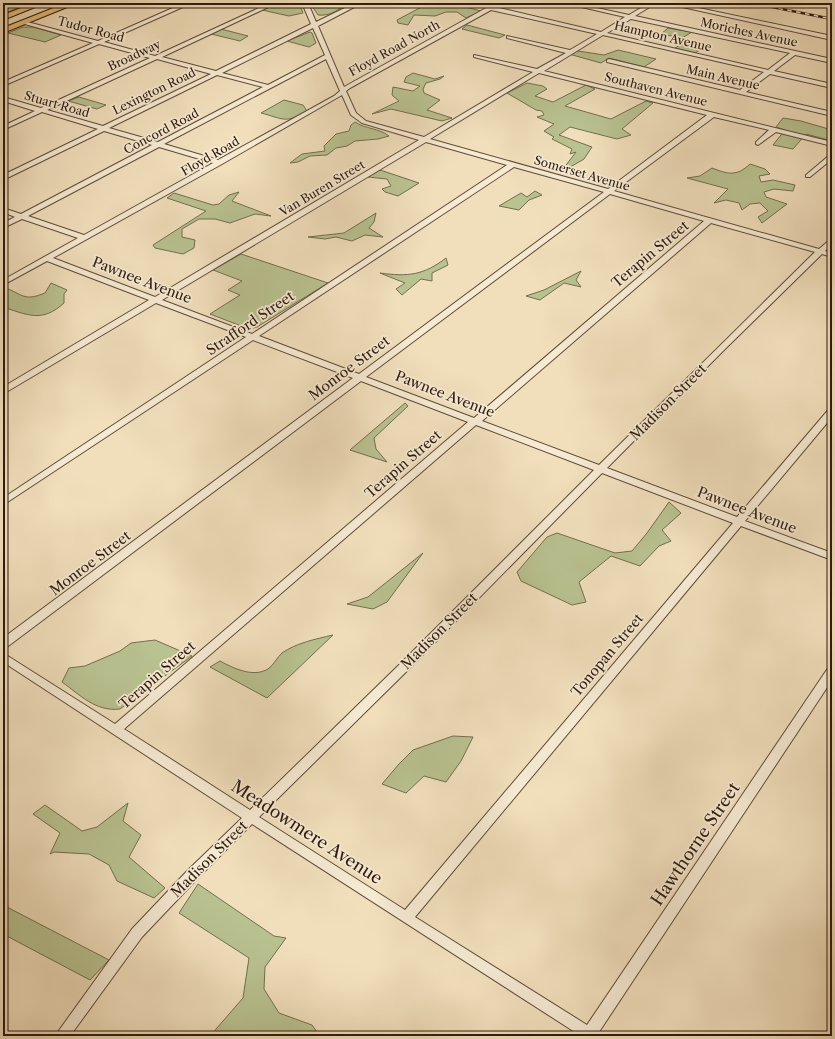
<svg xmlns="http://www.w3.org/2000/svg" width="835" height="1039" font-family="'Libre Caslon Text',serif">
	<rect width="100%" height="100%" fill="#f1dfbc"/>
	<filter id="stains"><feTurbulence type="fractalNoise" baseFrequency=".005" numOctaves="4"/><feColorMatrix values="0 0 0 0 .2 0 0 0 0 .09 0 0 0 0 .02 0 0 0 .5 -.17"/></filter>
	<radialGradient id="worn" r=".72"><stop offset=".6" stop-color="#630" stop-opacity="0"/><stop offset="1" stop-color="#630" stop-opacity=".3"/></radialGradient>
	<g fill="#b9c291" stroke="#746e4e">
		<path d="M3 3H30L3 14Z"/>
		<path d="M277 3H299L303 13 289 16 262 10Z"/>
		<path d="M310 3H318L327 7 344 6C335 12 329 16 318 15Z"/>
		<path d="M429 3H451L481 11 466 18 457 12H446L435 16 414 15 408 25 398 23 397 20Z"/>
		<path d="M467 25 505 35 499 38 462 29Z"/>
		<path d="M23 27H33L61 35 45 42 8 33Z"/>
		<path d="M668 28 692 32 682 38 661 34Z"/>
		<path d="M221 29 248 36 240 41 211 34Z"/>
		<path d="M310 32 312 33 316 43 309 47 287 41Z"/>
		<path d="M685 42 706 46 695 53 675 48Z"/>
		<path d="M618 50 656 59 644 67 609 58 601 63 569 54 578 51 604 55Z"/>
		<path d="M413 73 435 79 444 76 440 79 426 83 423 89 424 93 440 100 427 110 452 118 442 121 391 109 372 114 399 101 392 95 393 87 413 91 420 86 404 82 406 77Z"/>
		<path d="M527 83 543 86 547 89 535 96 553 102 586 85 595 89 565 106 611 119 646 101 653 103 622 129 631 135 617 139 570 127 559 135 592 147 584 159 560 173 576 152 570 154 572 149 552 139 554 137 544 131 554 124 537 117 544 115 542 111 536 110 507 93Z"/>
		<path d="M79 97 106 105 97 109 68 101Z"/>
		<path d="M284 100 303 105 307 111C285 124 284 119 261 113Z"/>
		<path d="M783 118 801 121 832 130V141L806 134 793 149 773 145 785 130 776 127Z"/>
		<path d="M355 122C365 129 379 128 389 136L378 139 355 141 347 146 336 148 327 155 310 156 298 162 290 163 302 154 325 151 324 146 336 134 349 131 351 125Z"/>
		<path d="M750 164 765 169 770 174 759 176 761 182 773 180 795 185 793 191 774 189 764 192 766 197 787 204 762 223 758 217 768 211 760 203 750 204 742 210 739 203 726 200 714 203 728 189 687 178 700 176 712 168C728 174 736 177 750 164Z"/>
		<path d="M380 170 419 183 398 196 385 192 382 189 391 186 387 179 368 177Z"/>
		<path d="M535 191 542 195 529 200 519 210 499 206 521 193 527 197Z"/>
		<path d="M239 192 232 201 271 216 255 214 230 223 215 219H199L182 229V237L195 240 194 248 183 254 155 248 153 245 206 211 167 198 174 193 213 205 219 204 229 195Z"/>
		<path d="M376 213 374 222 369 228 383 237 365 235 352 241 336 237 325 239 308 237 344 233Z"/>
		<path d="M241 254 328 283 257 327 249 329 210 314 240 295 228 290 242 281 213 270Z"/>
		<path d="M446 258 448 265 432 273V281L421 279 402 295 396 289 405 283 380 273C408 277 424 275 446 258Z"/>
		<path d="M581 271 576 280 581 287 564 283 540 300 526 296 544 290Z"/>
		<path d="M51 283 67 290 64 294V303C42 323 28 315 3 307V287C23 294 23 302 45 293Z"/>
		<path d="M405 403 408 406 374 438 376 449 387 462 350 450Z"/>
		<path d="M669 502 681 513 662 530 671 541 659 546 640 566 611 556 579 582 586 602 572 605 521 581 517 572 547 537 557 533 615 553 632 551 647 533Z"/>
		<path d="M423 553 387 602 373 609 347 604 368 597Z"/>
		<path d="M333 635 267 698 210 667 220 661C233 668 253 678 268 669 274 665 277 657 282 653 296 643 316 639 333 635Z"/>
		<path d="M155 640 192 656 120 709C96 712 80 695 62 682L69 668 85 666 120 651 131 643Z"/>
		<path d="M453 736 473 737 461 761 446 782 424 776 406 793 382 784 399 764 413 750Z"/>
		<path d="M128 803 123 821 141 835 129 857 165 888 154 898 117 881 109 865 89 854 54 852 50 854 60 833 33 814 45 805 82 831 97 827Z"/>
		<path d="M198 884 274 936 286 938 265 967 264 989 279 1013 312 1025 320 1036H210L243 998 249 958 179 913Z"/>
		<path d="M3 905 109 960 90 980 3 934Z"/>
	</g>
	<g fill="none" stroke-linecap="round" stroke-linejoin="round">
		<g stroke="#5f4b38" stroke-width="2">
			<g id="minor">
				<path d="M184 3H192L104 42 155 56 270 3H277L162 57 216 71 311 24 302 3H308L316 22 355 3H362L318 26 344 87 495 3H502L495 7 601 32 625 17 564 3H574L629 15 649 3H656L635 16 832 59V63L795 55 774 71 832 84V88L770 74 746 92 832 112V116L607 62V60L609 59 740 90 764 72 603 35 544 71 832 142V146L776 132 758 145 756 144V142L769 130 714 117 614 191 819 249 832 238V244L825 251 832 253V257L822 254 723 351 607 468 737 517 829 409 832 408V417L745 521 832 553V560L741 526 415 917 587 1025 828 668 832 667V680L599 1032 600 1036H581L252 824 198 878 142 937 70 1036H55L132 929 188 870 242 818 3 662V653L115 724 468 422 361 381 7 647 3 648V638L353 378 253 340 3 505V498L246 337 156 303 3 394V387L149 300 47 261 3 285V280L78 238 22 219 3 228V223L15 217 3 212V208L21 214 152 145 104 131 3 180V175L98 129 42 112 3 130V126L35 111 3 101V97L41 108 150 58 99 44 3 86V82L93 43 21 23 24 21 98 41ZM491 10 597 34 570 50 507 36V38L566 53 537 69 474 55V57L533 72 424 137 366 121 356 113 346 91 350 88ZM631 19 790 53 768 70 607 33ZM313 28 325 55 268 85 222 73ZM157 59 211 74 103 126 47 110ZM326 59 340 91 334 96 218 160 164 144ZM539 73 707 115 608 189 430 139ZM217 75 263 87 158 142 109 128ZM342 95 351 115 362 123 419 140 155 297 53 258 222 164ZM426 142 507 165 252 334 162 300ZM159 147 213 163 84 235 28 216ZM514 167 604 192 359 374 259 336ZM610 194 704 221 474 418 366 377ZM711 223 815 252 599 465 482 421ZM476 425 594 470 402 662 250 810 124 729ZM602 473 733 523 405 910 259 817 410 668Z"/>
				<path d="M664 3H675L832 36V40Z"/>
				<path d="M816 3 832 4V8L817 4Z"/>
				<path d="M832 153V159L810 177H806V175Z"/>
			</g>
		</g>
		<g stroke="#2e1a0c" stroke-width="2">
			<g id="highway">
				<path d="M34 3H45L3 20V15Z"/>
				<path d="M66 3H77L3 33V28Z"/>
			</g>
		</g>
		<use href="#minor" fill="#f6ead3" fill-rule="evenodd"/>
		<use href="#highway" fill="#e8c07e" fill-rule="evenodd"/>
		<g stroke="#2e1a0c" stroke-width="2.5">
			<path id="rail" d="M752 3 832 19"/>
		</g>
		<use href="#rail" stroke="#f6ead3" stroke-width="1.5" stroke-dasharray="4.5" stroke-linecap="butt"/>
	</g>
	<g text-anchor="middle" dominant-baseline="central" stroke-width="3.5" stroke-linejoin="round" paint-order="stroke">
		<g font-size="12" fill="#2e1a0c" stroke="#f6ead3">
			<text transform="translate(91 29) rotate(15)">Tudor Road</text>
			<text transform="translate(749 32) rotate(12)">Moriches Avenue</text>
			<text transform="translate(663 36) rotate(13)">Hampton Avenue</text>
			<text transform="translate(394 48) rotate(-29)">Floyd Road North</text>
			<text transform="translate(134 55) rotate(-25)">Broadway</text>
			<text transform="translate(723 77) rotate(13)">Main Avenue</text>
			<text transform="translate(656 89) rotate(14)">Southaven Avenue</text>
			<text transform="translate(154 91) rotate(-26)">Lexington Road</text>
			<text transform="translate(57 104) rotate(16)">Stuart Road</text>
			<text transform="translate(161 131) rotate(-28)">Concord Road</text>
			<text transform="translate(210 156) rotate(-30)">Floyd Road</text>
			<text transform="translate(582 173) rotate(16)">Somerset Avenue</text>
			<text transform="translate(322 188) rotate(-31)">Van Buren Street</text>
		</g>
		<g font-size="14" fill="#2e1a0c" stroke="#f6ead3">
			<text transform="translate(650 254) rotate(-40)">Terapin Street</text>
			<text transform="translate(142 280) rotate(21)">Pawnee Avenue</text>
			<text transform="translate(250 323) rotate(-34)">Strafford Street</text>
			<text transform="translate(349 368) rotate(-37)">Monroe Street</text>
			<text transform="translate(445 394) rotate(21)">Pawnee Avenue</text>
			<text transform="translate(668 402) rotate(-45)">Madison Street</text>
			<text transform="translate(403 464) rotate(-41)">Terapin Street</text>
			<text transform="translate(747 510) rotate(21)">Pawnee Avenue</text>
			<text transform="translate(90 563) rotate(-37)">Monroe Street</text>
			<text transform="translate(439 631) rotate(-45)">Madison Street</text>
			<text transform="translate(607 655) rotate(-50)">Tonopan Street</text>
			<text transform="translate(157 675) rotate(-41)">Terapin Street</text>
			<text transform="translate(209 859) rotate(-45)">Madison Street</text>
		</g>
		<g font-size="17" fill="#2e1a0c" stroke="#f6ead3">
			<text transform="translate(307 832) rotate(33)">Meadowmere Avenue</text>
			<text transform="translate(695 844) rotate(-56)">Hawthorne Street</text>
		</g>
	</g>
	<rect width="835" height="1039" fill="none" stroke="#f1dfbc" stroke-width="16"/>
	<rect x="4" y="4" width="827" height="1031" fill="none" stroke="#2e1a0c" stroke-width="2"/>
	<rect x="8" y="8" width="819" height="1023" fill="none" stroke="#2e1a0c"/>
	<rect width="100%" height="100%" filter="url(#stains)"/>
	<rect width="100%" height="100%" fill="url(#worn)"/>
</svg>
